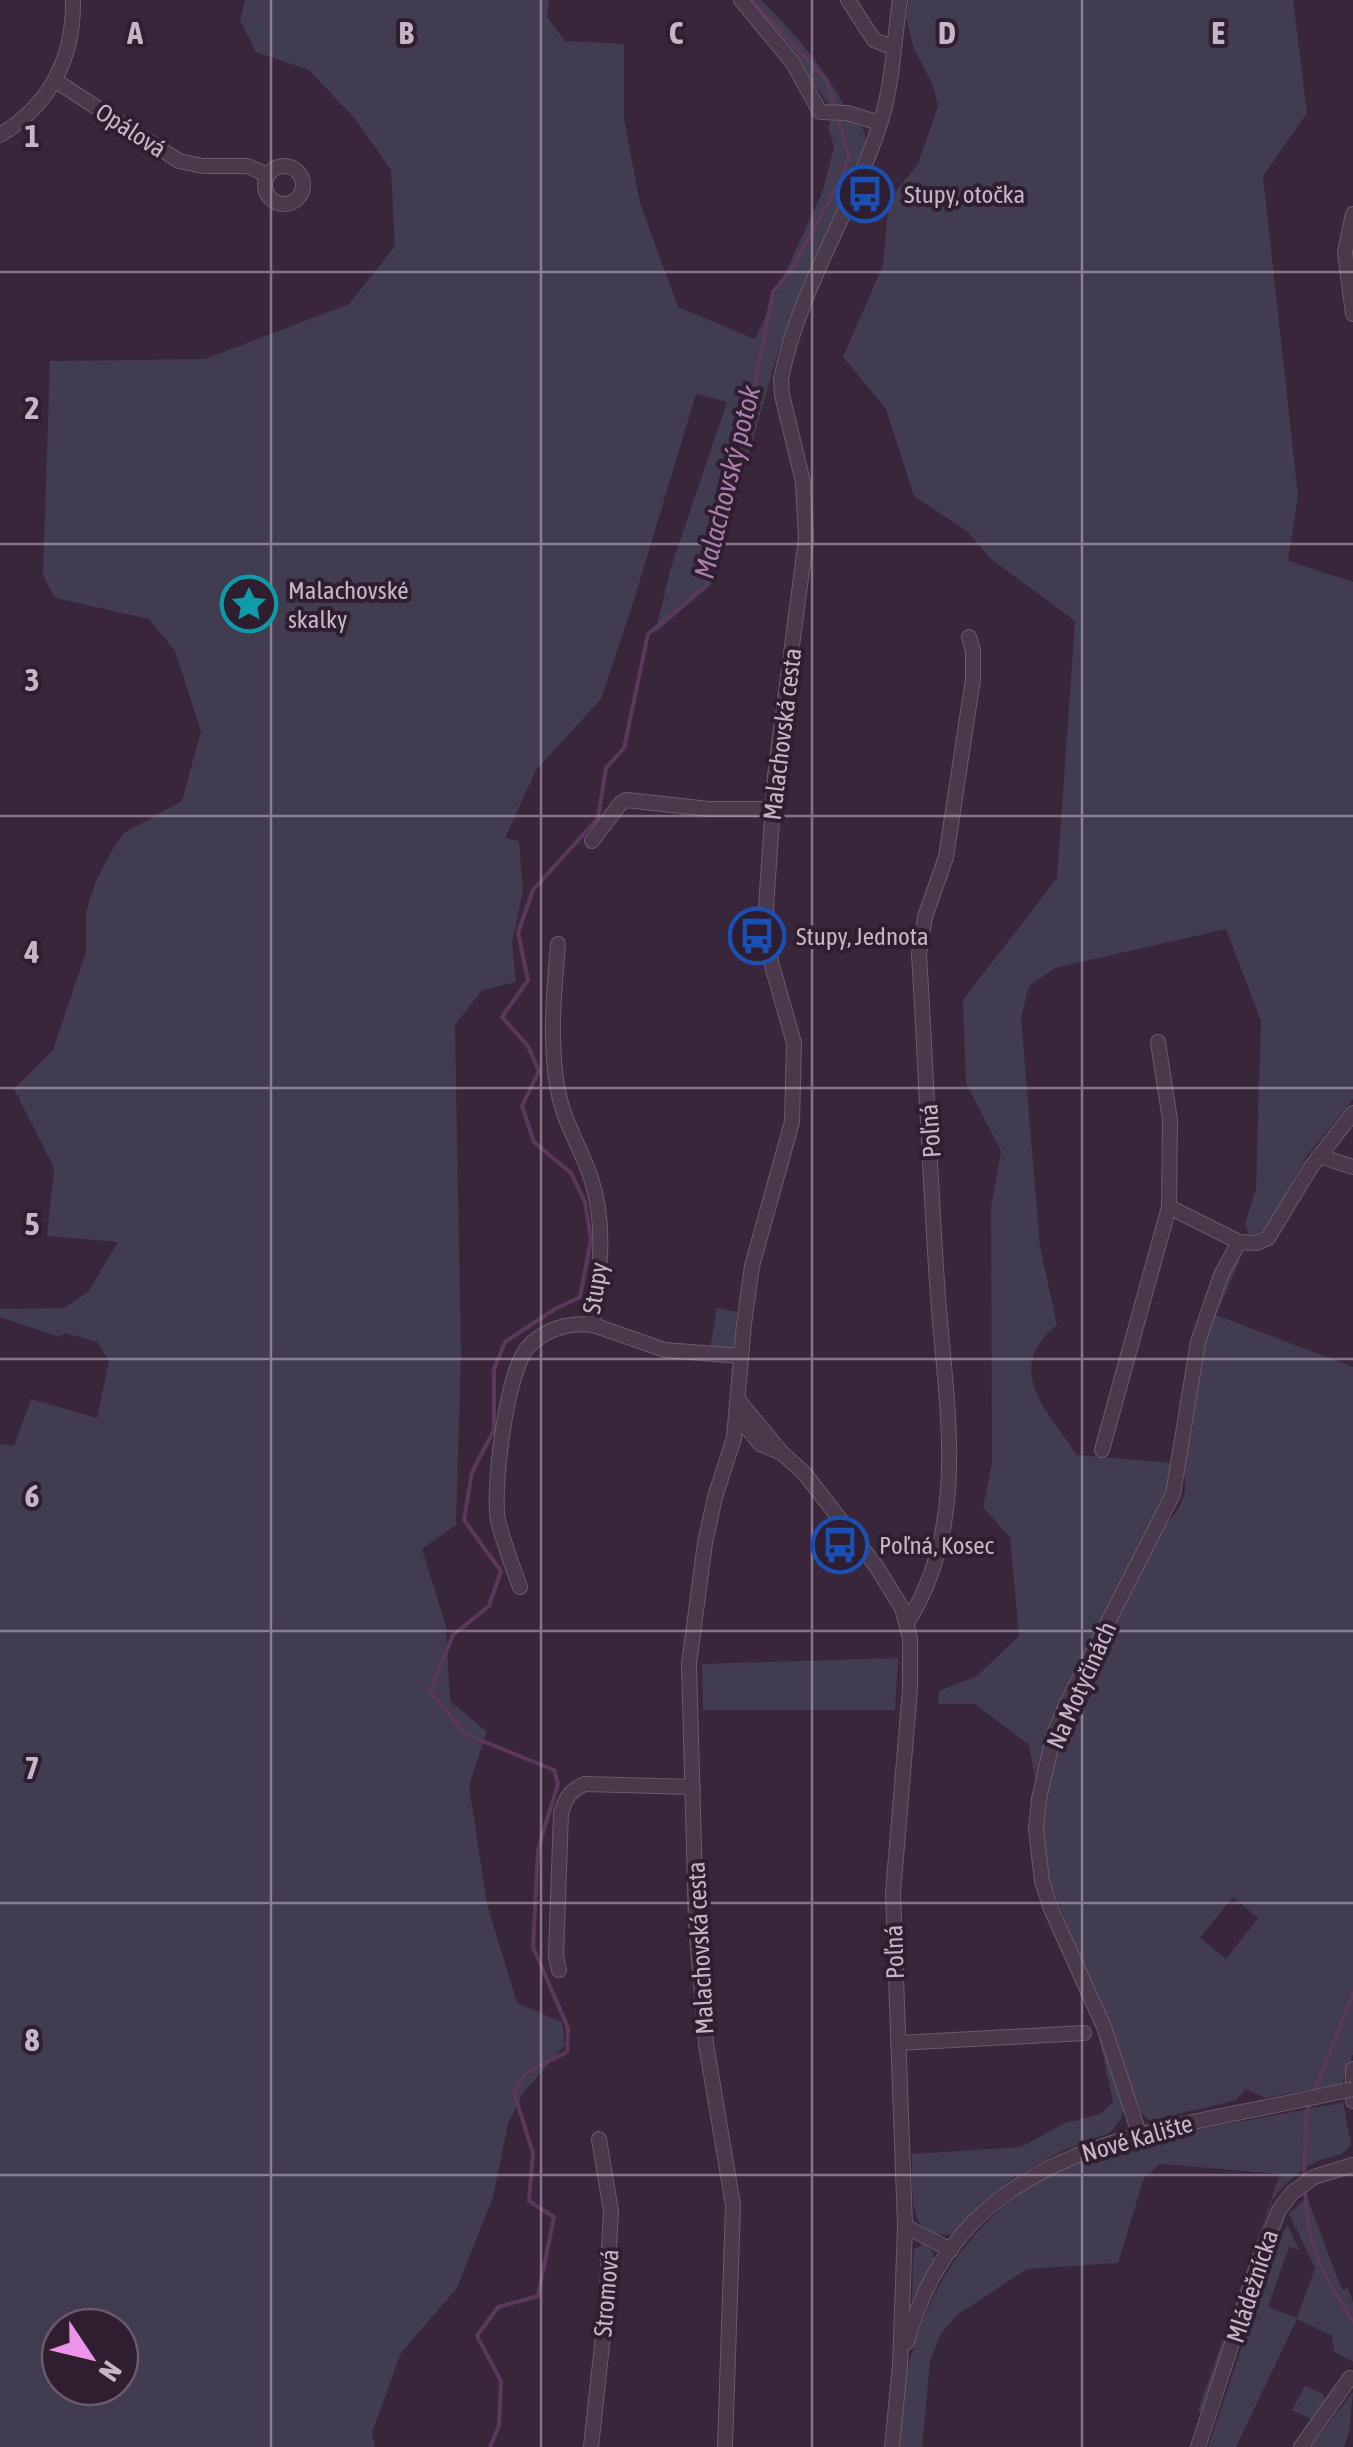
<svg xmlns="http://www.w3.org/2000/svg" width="1353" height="2447" font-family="'Asap Condensed',sans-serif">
	<rect width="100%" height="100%" fill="#39263a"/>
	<g fill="#413c50" fill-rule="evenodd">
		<path d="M245 0H549L547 17 565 41 624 44V119L640 203 678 307 755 339 822 193 834 147 828 127 831 120 846 117 863 128 866 141 777 355 712 584 655 633 671 567 727 402 696 394 634 600 601 699 536 770 505 838 519 841 523 891 512 943 516 982 482 990 455 1025 461 1355 456 1525 422 1549 446 1626 450 1701 487 1732 469 1785 487 1904 517 2003 562 2022 565 2045 523 2093 508 2124 493 2197 457 2288 401 2353 372 2433 375 2447H0V1444L14 1446 31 1399 97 1418 109 1361 97 1342 65 1333 60 1337 0 1317V1309L64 1308 88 1292 118 1242 47 1236 54 1168 14 1089 53 1050 86 952V912L96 881 111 852 124 833 182 801 201 731 175 651 149 619 55 598 43 575 50 361 205 359 349 304 395 246 391 170 355 119 309 70 256 52 240 20ZM60 2327H120V2387H60Z"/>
		<path d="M747 0H761C795 33 824 67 846 109L832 110 795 56Z"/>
		<path d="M909 0H1293L1307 113 1263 176 1298 496 1288 561 1353 582V1099L1306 1157 1266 1229 1250 1237 1245 1224 1256 1189 1261 1021 1226 929 1055 968 1029 986 1021 1017 1040 1246 1057 1325C1002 1369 1048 1412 1077 1455L1173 1463 1167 1491 1054 1714 1035 1779 1029 1745 975 1704H938L939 1691 977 1676 1019 1636 1010 1538 983 1507 992 1463 991 1206 1001 1151 966 1083 963 1000 1057 878 1075 621 991 559 967 531 914 496 886 409 843 357 883 265 889 200 918 164 938 106 933 85 914 49 906 18Z"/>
		<path d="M1242 1255 1216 1315 1353 1367V2054L1342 2084 1265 2098 1246 2089 1236 2100 1150 2121 1141 2112 1049 1879C1045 1856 1041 1833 1043 1809 1053 1722 1126 1603 1166 1523 1180 1511 1189 1493 1184 1474 1192 1415 1200 1298 1242 1255ZM1233 1897 1258 1918 1226 1959 1200 1938Z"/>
		<path d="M717 1308 737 1312 734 1349 710 1348Z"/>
		<path d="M898 1658 895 1710H703L702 1664Z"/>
		<path d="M1096 2023 1124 2105 1121 2119 1111 2132 1058 2153 1013 2178 981 2203 954 2234C904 2242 913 2187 912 2154L1021 2147 1065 2123 1100 2114 1113 2102Z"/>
		<path d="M1343 2102 1351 2144C1343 2158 1329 2156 1316 2162 1298 2171 1283 2185 1272 2200L1202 2413 1198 2411 1280 2174 1160 2164 1144 2178 1118 2263 1027 2269 957 2315 940 2335 930 2362 922 2447H900C902 2420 903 2390 909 2364 935 2255 1011 2176 1120 2147 1193 2127 1269 2118 1343 2102Z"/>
		<path d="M1307 2197 1342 2290 1348 2288 1353 2302V2362L1334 2352 1332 2336 1297 2319 1236 2447H1208L1269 2266 1287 2224 1299 2250 1289 2247 1268 2307 1297 2318 1315 2268 1289 2214Z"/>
		<path d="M924 2244 933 2252 934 2260 912 2300 913 2256 914 2249Z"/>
		<path d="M1305 2386 1323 2394 1325 2403 1313 2420 1292 2410Z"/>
		<path d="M1353 2392 1349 2432 1344 2447H1310Z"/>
	</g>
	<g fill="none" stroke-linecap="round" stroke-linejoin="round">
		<g stroke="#5a385a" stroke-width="4">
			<path d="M752 0 827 81 835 110"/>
			<path d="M1314 2092 1353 1994"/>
			<path d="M1304 2180 1306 2115 1311 2101"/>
			<path d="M1305 2190C1307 2249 1323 2273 1353 2322"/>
			<path d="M490 2447 499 2426 501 2381 477 2336 498 2307 538 2296 554 2217 529 2201 533 2153 514 2093 527 2072 567 2052 568 2028 533 1947 538 1849 558 1784 554 1770 465 1734 430 1691 453 1635 489 1606 501 1571 464 1520 472 1472 494 1430V1369L505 1342 555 1309 580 1297 591 1240 585 1202 571 1173 534 1142 522 1106 539 1071 528 1046 502 1017 528 980 518 933 533 890 598 818 606 768 624 748 648 634 707 585 746 428 773 292 793 267 841 179 849 155 838 119"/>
		</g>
		<g stroke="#6b5a6a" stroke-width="16">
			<g id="minor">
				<path d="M741 0 793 63 820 112 847 113 880 123"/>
				<path d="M848 0 874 40 894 48"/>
				<path d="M56 81 179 161 203 166H247L268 175"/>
				<path d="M0 135C50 105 74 58 73 0"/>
				<circle cx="284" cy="185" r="19"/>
				<path d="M1353 214 1345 252 1353 314"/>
				<path d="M592 841 620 804 626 800 709 809H772"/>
				<path d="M1319 1156 1353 1167"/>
				<path d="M1169 1207 1239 1242"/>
				<path d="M593 1325 665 1350 741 1356"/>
				<path d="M739 1401 782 1453 805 1474 876 1566 902 1608 910 1638V1689L893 1893 905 2226 900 2366 892 2447"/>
				<path d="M737 1416 760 1444 782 1453"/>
				<path d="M1102 1450 1169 1207 1170 1120 1158 1042"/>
				<path d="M520 1587C512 1565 503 1542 498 1520 492 1488 507 1368 529 1346 545 1329 570 1322 593 1325 599 1275 607 1227 591 1178 581 1149 564 1122 558 1091 549 1043 554 992 558 944"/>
				<path d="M907 1623C970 1524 946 1407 938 1297 930 1183 926 1068 919 954L925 917 946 857 973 679V651L969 637"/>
				<path d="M559 1970 556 1956 561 1813C566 1798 570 1790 585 1784L693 1787"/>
				<path d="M898 2043 1084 2033"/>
				<path d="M1353 2069V2101"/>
				<path d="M1139 2133 1104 2027 1051 1909 1042 1881 1036 1829 1039 1799 1054 1734 1067 1703 1173 1494 1198 1342 1221 1275 1239 1242 1256 1243 1268 1238 1311 1167 1353 1113"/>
				<path d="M905 2226 951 2250"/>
				<path d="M907 2342C955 2165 1111 2137 1267 2107"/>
				<path d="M591 2447 606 2308 611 2211 599 2139"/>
				<path d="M725 2447 733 2205 706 2044 696 1922 689 1664 705 1543 715 1497 734 1438 744 1324 752 1266 792 1122 794 1043 771 962 766 907 775 776 806 539 803 482 782 395 781 379C799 288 853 209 881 121 893 82 894 40 900 0"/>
				<path d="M1198 2447 1259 2261 1279 2210 1292 2193 1314 2177 1353 2165"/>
				<path d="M1301 2447 1350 2378"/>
			</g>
		</g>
		<use href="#minor" stroke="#4a394a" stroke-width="14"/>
		<g stroke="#6b5a6a" stroke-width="16" stroke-linecap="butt">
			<path id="minor-bridge" d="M1267 2107 1353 2089"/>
		</g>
		<use href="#minor-bridge" stroke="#4a394a" stroke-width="14"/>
	</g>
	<path fill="none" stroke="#c6b5c5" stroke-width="2.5" stroke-opacity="0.55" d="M271 0V2447M541 0V2447M812 0V2447M1082 0V2447M0 272H1353M0 544H1353M0 816H1353M0 1088H1353M0 1359H1353M0 1631H1353M0 1903H1353M0 2175H1353"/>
	<defs>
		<g id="bus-ring" transform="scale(2.875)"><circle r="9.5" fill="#2f1e2f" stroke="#1a4fb4" stroke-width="1.5"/><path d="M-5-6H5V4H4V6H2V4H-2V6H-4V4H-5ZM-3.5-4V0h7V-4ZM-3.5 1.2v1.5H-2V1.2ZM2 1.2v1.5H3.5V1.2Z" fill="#1a4fb4"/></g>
		<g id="sight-ring" transform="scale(2.875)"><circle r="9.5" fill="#2f1e2f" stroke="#0f9aa8" stroke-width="1.5"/><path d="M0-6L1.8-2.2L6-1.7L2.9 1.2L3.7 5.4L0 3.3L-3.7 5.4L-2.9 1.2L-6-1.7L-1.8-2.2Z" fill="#0f9aa8"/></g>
	</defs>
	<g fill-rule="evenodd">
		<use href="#bus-ring" x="865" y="194"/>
		<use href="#sight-ring" x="249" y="604"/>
		<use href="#bus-ring" x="757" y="936"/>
		<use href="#bus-ring" x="840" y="1545"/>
	</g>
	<g text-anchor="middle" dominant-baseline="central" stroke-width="8" stroke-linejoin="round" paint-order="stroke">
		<g font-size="25" fill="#c6b5c5" stroke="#2f1e2f">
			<text transform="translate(131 130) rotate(33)">Opálová</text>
			<text transform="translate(782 734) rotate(-83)">Malachovská cesta</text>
			<text transform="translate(930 1131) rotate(-94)">Poľná</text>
			<text transform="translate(595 1288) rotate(-81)">Stupy</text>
			<text transform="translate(1081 1685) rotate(-66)">Na Motyčinách</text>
			<text transform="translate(700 1948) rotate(-93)">Malachovská cesta</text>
			<text transform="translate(894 1952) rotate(-92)">Poľná</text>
			<text transform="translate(1137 2138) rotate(-16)">Nové Kalište</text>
			<text transform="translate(1252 2286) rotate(-72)">Mládežnícka</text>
			<text transform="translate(606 2293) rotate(-85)">Stromová</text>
		</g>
		<g font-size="25" fill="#c6b5c5" stroke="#2f1e2f" text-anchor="start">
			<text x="904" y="194">Stupy, otočka</text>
			<text x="288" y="590">Malachovské<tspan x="288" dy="29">skalky</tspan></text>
			<text x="796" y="936">Stupy, Jednota</text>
			<text x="879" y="1545">Poľná, Kosec</text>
		</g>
		<g font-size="28" font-style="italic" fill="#a980aa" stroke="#2f1e2f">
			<text transform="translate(727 482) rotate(-76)">Malachovský potok</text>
		</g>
	</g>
	<g font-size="32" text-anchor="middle" font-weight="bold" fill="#c6b5c5" stroke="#2f1e2f" stroke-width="8" stroke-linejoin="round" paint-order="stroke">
		<text x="135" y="44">A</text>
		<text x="406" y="44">B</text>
		<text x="676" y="44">C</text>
		<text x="947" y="44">D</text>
		<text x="1218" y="44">E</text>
		<text x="32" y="147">1</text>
		<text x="32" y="419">2</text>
		<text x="32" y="691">3</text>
		<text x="32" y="963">4</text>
		<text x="32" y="1235">5</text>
		<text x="32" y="1507">6</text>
		<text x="32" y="1779">7</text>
		<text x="32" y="2051">8</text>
	</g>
	<g transform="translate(90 2357) rotate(125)"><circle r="48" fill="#2f1e2f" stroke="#6b5a6b" stroke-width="2.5"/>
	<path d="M0-8L18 38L0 25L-18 38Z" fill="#ec94ea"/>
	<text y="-15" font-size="28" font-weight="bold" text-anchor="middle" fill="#c6b5c5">N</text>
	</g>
</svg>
